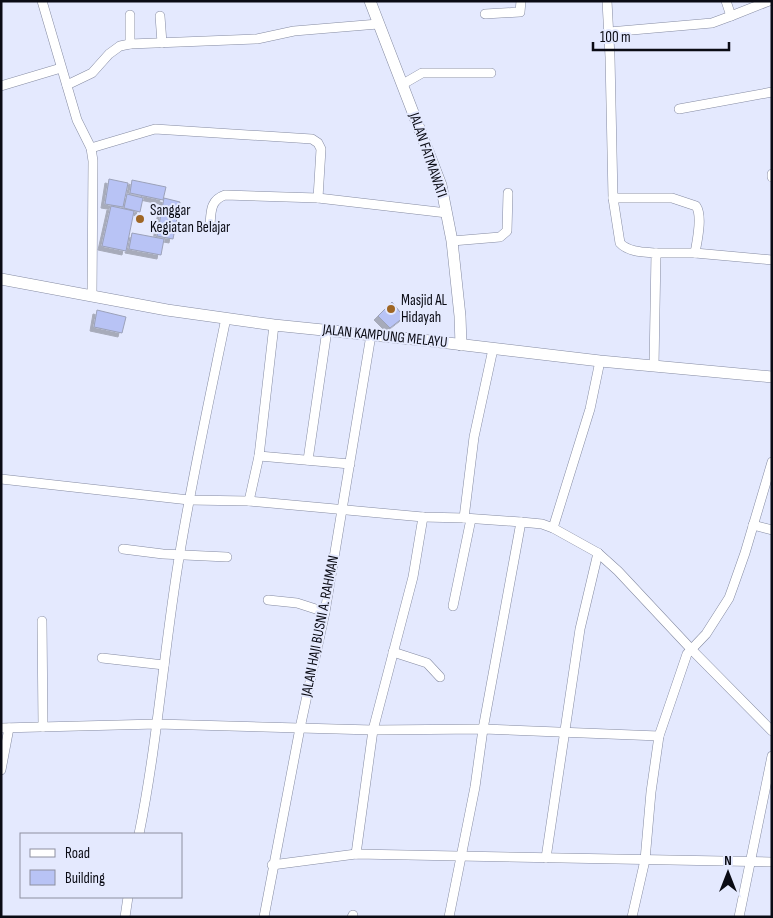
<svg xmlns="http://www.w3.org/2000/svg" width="773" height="918" font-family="'Sofia Sans Condensed',sans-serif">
	<defs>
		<filter id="shadow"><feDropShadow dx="-4" dy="4" stdDeviation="0" flood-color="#0004"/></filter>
	</defs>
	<rect width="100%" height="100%" fill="#e4e9fe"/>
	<g fill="#b8c3f5" stroke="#9ba1b9" filter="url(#shadow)">
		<path d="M109 179 128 183 123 207 105 204Z"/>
		<path d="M132 180 166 187 163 200 130 193Z"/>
		<path d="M127 194 143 198 140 212 124 208Z"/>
		<path d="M164 198 180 202 173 239 157 236Z"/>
		<path d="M111 206 134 211 126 251 102 246Z"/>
		<path d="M132 233 164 239 161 255 129 249Z"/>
		<path d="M392 302 404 317 390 328 378 316Z"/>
		<path d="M97 310 126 317 122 333 94 327Z"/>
	</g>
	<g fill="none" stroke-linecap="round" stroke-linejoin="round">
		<g stroke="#858ba2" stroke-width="10">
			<g id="street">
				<path d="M42 1 77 120 91 148 93 161 92 296"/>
				<path d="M607 1 610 57 613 198 620 243C628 252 644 252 656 253L654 366"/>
				<path d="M726 1 731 16 769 1"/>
				<path d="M485 14 520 12 521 1"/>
				<path d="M160 16 162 43"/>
				<path d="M609 32 712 23 731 16"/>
				<path d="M130 44V15"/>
				<path d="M403 84 422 73H491"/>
				<path d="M67 85 92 73 109 54 120 46 130 44 257 39 294 31 378 24"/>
				<path d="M1 86 61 68"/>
				<path d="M679 109 772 92"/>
				<path d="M91 148 155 129 312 139 318 143 321 149 318 198"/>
				<path d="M772 174V177"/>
				<path d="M613 198H672L696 206C703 216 697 241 695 253"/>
				<path d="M210 226C211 212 210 200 225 195L318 198 447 213"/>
				<path d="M452 241 500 237 507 231 508 193"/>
				<path d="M656 253H695L772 260"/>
				<path d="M274 325 259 456 350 464"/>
				<path d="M308 460 327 330"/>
				<path d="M1 479 189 500 249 501 259 456"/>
				<path d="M249 501 423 517 464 518 521 522 542 524 553 528 598 553 618 571 691 649 772 731"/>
				<path d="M464 518 474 437 493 349"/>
				<path d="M753 525 772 530"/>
				<path d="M553 528 590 409 600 361"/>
				<path d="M123 549 163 554 227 557"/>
				<path d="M268 600 297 603 325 612"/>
				<path d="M453 606 471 519"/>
				<path d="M42 621 43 727"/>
				<path d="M393 652 427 663 440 677"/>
				<path d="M102 658 164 665"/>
				<path d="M1 728 157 724 373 730 483 729 659 736"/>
				<path d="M1 770 9 728"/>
				<path d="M139 834C158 741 164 646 180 552 193 474 210 396 226 318"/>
				<path d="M356 854 373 730 413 577 423 517"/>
				<path d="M546 858 580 629 598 553"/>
				<path d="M272 865 356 854 772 862"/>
				<path d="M125 917 128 897"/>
				<path d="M264 917 300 728 325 612 371 335"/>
				<path d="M352 917 353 915"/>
				<path d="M449 917 475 787 483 729 521 522"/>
				<path d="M632 917 645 860 651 792 659 736 687 654 706 634 729 598 733 587 745 553 772 462"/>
				<path d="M739 917 772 756"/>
			</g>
		</g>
		<g stroke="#858ba2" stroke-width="12">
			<g id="secondary">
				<path d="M370 1 441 185 452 241 460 316 461 345"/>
				<path d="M1 279 167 310 274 325 431 341 600 361 772 377"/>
			</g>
		</g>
		<use href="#street" stroke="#fff" stroke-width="9"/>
		<use href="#secondary" stroke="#fff" stroke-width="11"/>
	</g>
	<g fill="#9f6624" stroke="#e4e9fe" stroke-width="2">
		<circle cx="140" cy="219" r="5"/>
		<circle cx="391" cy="309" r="5"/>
	</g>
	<g text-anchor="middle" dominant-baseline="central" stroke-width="4" stroke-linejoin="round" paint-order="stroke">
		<g font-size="15" fill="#0a0b14" stroke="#e4e9fe">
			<text transform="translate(428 155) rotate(71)">JALAN FATMAWATI</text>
			<text transform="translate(385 336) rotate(6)">JALAN KAMPUNG MELAYU</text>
			<text transform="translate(320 626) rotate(-79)">JALAN HAJI BUSNI A. RAHMAN</text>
		</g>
		<g font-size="15" fill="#0a0b14" stroke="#e4e9fe" text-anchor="start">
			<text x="150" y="210">Sanggar<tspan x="150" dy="17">Kegiatan Belajar</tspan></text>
			<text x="401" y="300">Masjid AL<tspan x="401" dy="17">Hidayah</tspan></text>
		</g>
	</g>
	<rect width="773" height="918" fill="none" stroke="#0a0b14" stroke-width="5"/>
	<rect x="20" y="833" width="162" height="65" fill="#e4e9fe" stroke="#8d90a0"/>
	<rect x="30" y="849" width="25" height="8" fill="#ffffff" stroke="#8d90a0"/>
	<text x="65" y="858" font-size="15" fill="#0a0b14">Road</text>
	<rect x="30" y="870" width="25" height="15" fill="#b8c3f5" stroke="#8d90a0"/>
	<text x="65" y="883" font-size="15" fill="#0a0b14">Building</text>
	<g transform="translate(728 873)" stroke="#e4e9fe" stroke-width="4" paint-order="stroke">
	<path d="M0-4L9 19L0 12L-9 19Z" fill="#0a0b14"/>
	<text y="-8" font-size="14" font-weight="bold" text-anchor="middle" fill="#0a0b14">N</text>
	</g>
	<path d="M593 42v8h136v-8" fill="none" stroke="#0a0b14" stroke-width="2.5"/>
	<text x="600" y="42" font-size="15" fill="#0a0b14" stroke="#e4e9fe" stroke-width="4" paint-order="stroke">100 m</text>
</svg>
